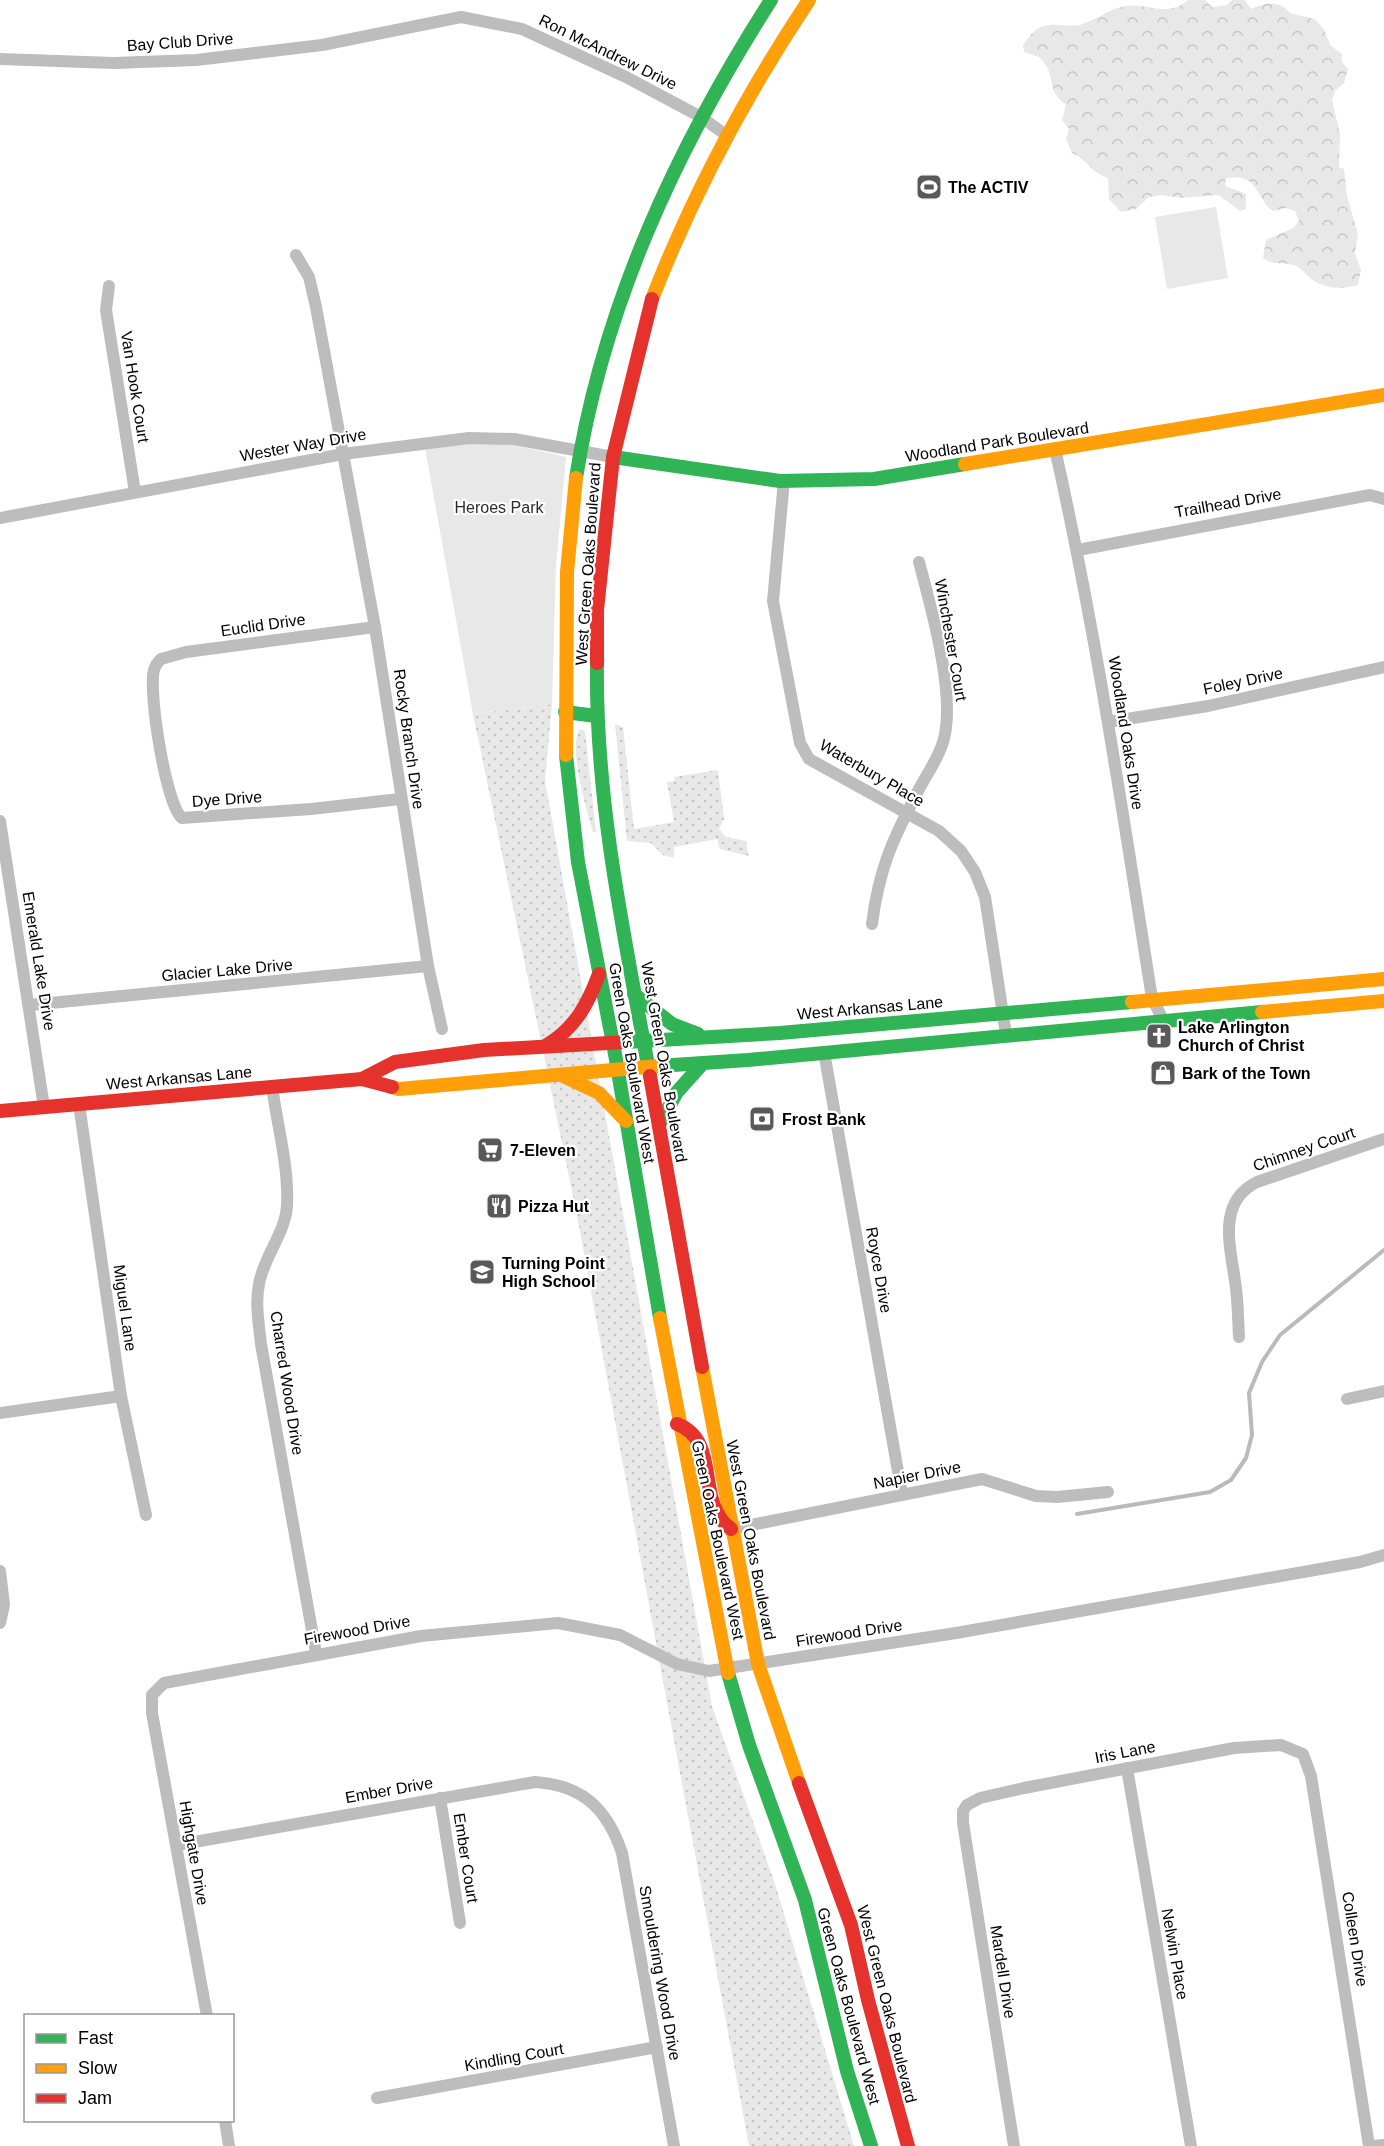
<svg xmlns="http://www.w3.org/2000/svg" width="1384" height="2146" font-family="Helvetica,sans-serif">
	<defs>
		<pattern id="grass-dots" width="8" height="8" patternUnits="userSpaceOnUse" patternTransform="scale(1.5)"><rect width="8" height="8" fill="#e8e8e8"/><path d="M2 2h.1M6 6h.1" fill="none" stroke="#c5c5c5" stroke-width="1.8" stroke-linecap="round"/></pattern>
		<pattern id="forest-crowns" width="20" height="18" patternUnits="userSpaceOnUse" patternTransform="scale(1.5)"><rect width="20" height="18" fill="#e8e8e8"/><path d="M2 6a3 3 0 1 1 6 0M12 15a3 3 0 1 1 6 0" fill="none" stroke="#c5c5c5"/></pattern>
	</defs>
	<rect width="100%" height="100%" fill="#fff"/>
	<g fill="url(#grass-dots)">
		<path d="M552 704 545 781 712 1706 775 1884 854 2146H749L576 1210 473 714Z"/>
		<path d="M615 724 623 727 634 829 674 822 667 782 675 781 674 777 718 770 724 819 719 829 726 837 746 841 749 856 720 849 717 839 674 847V858L663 855 651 843 627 841Z"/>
		<path d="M580 729 585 731 596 832H593L591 825C585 804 568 747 580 729Z"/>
	</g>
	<path fill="url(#forest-crowns)" d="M1188 0H1205L1212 7 1227 5 1232 0H1245L1251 9C1266 2 1280 0 1290 13L1314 19 1324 29 1330 45 1342 54V62L1348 69 1344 83 1335 91 1332 100 1340 134 1339 167 1344 169 1347 196 1358 234 1355 253 1361 270 1358 285C1340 290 1323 289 1309 277 1304 272 1301 268 1294 265 1282 261 1276 267 1263 258L1266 240 1293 228 1299 221 1295 211 1286 208 1273 211C1255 199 1260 172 1226 178L1225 186 1246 194V209L1240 211 1219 195 1182 198 1161 195 1149 197 1136 209 1121 212 1109 199 1108 178C1091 173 1087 159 1072 153L1066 139 1069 129 1062 120 1066 105C1045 89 1057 77 1042 60 1038 55 1029 55 1024 52L1023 45C1028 38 1034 29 1043 26 1053 23 1068 27 1079 25 1096 21 1109 8 1126 6 1148 3 1167 18 1188 0Z"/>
	<g fill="#e8e8e8">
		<path d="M1216 207 1228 278 1167 289 1155 217Z"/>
		<path d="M465 442 514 445 566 457 556 566 552 704 473 714 425 448Z"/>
	</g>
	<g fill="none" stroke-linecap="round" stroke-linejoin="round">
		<path stroke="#bababa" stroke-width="4" d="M1077 1514 1210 1492 1231 1480 1246 1458 1252 1435 1249 1393 1262 1362 1280 1335 1384 1250"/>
		<g stroke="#bdbdbd" stroke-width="12">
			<path d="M0 59 114 63 196 60 322 45 461 17 522 29 626 77 701 117 726 135"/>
			<path d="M296 255 309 277 316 307 375 627 428 966 442 1029"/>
			<path d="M109 286 106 310 135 492"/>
			<path d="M1055 449C1096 631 1123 815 1152 998L1163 1020"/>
			<path d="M784 480 773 601 800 743 809 759 939 831 961 851 975 872 985 897 1006 1034"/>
			<path d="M0 518 343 454 469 438 514 439 613 457"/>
			<path d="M1078 550 1370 495 1384 499"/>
			<path d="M375 627 186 652 161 659C158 662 155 666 154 670 148 692 166 805 182 818L311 809 400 799"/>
			<path d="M1108 722 1208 706 1384 667"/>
			<path d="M0 821 44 1107"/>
			<path d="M872 924C879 870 891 843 916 795 924 778 938 760 943 742 957 698 931 607 919 562"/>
			<path d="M30 1005 428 966"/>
			<path d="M824 1052 902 1494"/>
			<path d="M272 1086C277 1125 289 1166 287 1206 285 1234 264 1256 259 1284 255 1304 259 1325 261 1344L316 1653"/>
			<path d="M79 1104 121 1396 146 1515"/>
			<path d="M1239 1337C1238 1318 1238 1299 1235 1281 1230 1245 1217 1202 1257 1182L1384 1139"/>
			<path d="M1347 1399 1384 1391"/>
			<path d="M0 1413 121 1396"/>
			<path d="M731 1529 982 1479 1036 1496 1057 1497 1108 1492"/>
			<path d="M0 1571 4 1605 0 1623"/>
			<path d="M1127 1768 1191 2146"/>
			<path d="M440 1798 460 1923"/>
			<path d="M177 1845 535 1782C582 1785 607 1808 622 1853L674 2146"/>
			<path d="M207 2016 152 1713V1695L164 1683 421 1636 558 1623 620 1635 677 1664 709 1671 956 1633 1360 1562 1384 1555"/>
			<path d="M377 2098 657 2047"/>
			<path d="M225 2120 229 2146"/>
			<path d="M1014 2146 963 1823V1811L967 1805 980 1798 1024 1788 1234 1748 1281 1745 1303 1754 1311 1776 1369 2146"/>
			<path d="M1373 2146 1384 2145"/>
		</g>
		<g stroke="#30b455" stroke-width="14">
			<path d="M613 457 780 481 874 479 965 464"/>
			<path d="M576 478C603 305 677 147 771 0"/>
			<path d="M597 663C595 802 625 940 650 1076"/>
			<path d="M565 712 596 716"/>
			<path d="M566 755 578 862 615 1054 660 1318"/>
			<path d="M634 994 672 1024 698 1034"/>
			<path d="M626 1042 780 1033 1132 1002"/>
			<path d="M658 1066 748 1060 1262 1012"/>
			<path d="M659 1125 677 1092 703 1063"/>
			<path d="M728 1673 749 1745 805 1900 847 2071 871 2146"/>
		</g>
		<g stroke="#ff9f0a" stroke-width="14">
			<path d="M652 299C694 191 745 96 809 0"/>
			<path d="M965 464 1384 395"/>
			<path d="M566 755 567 572 576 478"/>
			<path d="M1132 1002 1384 979"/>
			<path d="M1262 1012 1384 1001"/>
			<path d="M563 1076 599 1093 626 1121"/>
			<path d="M392 1087 399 1089 658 1066"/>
			<path d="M660 1318 728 1673"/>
			<path d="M702 1367 758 1664 799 1783"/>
		</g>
		<g stroke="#e5322d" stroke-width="14">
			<path d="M597 663V610L613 457 652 299"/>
			<path d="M547 1045C575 1028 588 1004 599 974"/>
			<path d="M650 1076 702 1367"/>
			<path d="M362 1079 395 1062 484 1050 626 1042"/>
			<path d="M0 1111 362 1079 392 1087"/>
			<path d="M677 1424C722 1441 694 1502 731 1529"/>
			<path d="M799 1783 851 1925 868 2000 908 2146"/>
		</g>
	</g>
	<defs>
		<g id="stadium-square" transform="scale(1.35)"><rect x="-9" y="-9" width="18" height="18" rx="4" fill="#595959" stroke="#fff"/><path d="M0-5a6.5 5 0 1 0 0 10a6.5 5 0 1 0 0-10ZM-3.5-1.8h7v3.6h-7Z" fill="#fff"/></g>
		<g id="church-square" transform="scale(1.35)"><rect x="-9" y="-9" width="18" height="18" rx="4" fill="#595959" stroke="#fff"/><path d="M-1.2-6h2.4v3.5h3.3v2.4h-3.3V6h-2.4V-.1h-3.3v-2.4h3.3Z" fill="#fff"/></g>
		<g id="shop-square" transform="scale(1.35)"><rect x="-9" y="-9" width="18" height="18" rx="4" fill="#595959" stroke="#fff"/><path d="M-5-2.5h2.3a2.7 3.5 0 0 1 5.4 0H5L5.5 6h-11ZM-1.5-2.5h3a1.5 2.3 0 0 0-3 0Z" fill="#fff"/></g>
		<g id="bank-square" transform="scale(1.35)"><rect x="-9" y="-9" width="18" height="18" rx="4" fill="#595959" stroke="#fff"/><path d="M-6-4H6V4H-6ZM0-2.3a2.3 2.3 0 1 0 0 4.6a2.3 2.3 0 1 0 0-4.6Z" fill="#fff"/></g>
		<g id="supermarket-square" transform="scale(1.35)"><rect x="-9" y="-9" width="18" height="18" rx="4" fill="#595959" stroke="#fff"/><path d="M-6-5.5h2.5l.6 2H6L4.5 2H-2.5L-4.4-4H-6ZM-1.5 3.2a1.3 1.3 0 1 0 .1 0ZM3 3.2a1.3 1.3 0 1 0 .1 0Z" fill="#fff"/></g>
		<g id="restaurant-square" transform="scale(1.35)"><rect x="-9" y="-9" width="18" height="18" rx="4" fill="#595959" stroke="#fff"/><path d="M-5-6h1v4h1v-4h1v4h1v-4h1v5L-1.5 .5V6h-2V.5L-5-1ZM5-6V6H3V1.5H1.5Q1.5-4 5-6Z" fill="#fff"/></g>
		<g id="school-square" transform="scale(1.35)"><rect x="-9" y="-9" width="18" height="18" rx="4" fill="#595959" stroke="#fff"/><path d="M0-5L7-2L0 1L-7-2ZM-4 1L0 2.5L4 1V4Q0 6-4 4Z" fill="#fff"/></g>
	</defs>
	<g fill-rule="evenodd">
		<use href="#stadium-square" x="929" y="187"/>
		<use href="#church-square" x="1159" y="1036"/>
		<use href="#shop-square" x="1163" y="1073"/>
		<use href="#bank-square" x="762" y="1119"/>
		<use href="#supermarket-square" x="490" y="1150"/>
		<use href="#restaurant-square" x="499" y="1206"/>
		<use href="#school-square" x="482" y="1272"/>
	</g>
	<g text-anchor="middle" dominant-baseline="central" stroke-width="4.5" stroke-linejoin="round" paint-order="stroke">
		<g font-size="16" fill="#000" stroke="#fff">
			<text transform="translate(180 42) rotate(-4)">Bay Club Drive</text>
			<text transform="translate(608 52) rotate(26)">Ron McAndrew Drive</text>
			<text transform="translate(135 387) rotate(81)">Van Hook Court</text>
			<text transform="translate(997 442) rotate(-9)">Woodland Park Boulevard</text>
			<text transform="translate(303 445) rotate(-10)">Wester Way Drive</text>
			<text transform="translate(1228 503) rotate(-10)">Trailhead Drive</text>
			<text transform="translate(588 564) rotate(-86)">West Green Oaks Boulevard</text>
			<text transform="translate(263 625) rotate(-8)">Euclid Drive</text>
			<text transform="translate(951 640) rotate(80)">Winchester Court</text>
			<text transform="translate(1243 681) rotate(-12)">Foley Drive</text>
			<text transform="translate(1126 733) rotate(81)">Woodland Oaks Drive</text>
			<text transform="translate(409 739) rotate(82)">Rocky Branch Drive</text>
			<text transform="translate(872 773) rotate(30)">Waterbury Place</text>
			<text transform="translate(227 799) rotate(-4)">Dye Drive</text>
			<text transform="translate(39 961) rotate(81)">Emerald Lake Drive</text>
			<text transform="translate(227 970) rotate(-5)">Glacier Lake Drive</text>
			<text transform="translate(870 1008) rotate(-5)">West Arkansas Lane</text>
			<text transform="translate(664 1062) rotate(80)">West Green Oaks Boulevard</text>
			<text transform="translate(632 1063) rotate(80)">Green Oaks Boulevard West</text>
			<text transform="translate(179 1078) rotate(-5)">West Arkansas Lane</text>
			<text transform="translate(1304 1149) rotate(-19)">Chimney Court</text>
			<text transform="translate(879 1270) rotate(80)">Royce Drive</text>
			<text transform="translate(125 1308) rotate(82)">Miguel Lane</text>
			<text transform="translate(287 1383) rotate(81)">Charred Wood Drive</text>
			<text transform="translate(917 1475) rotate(-11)">Napier Drive</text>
			<text transform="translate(718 1540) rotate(78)">Green Oaks Boulevard West</text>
			<text transform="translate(751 1540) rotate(79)">West Green Oaks Boulevard</text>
			<text transform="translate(357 1630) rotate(-10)">Firewood Drive</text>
			<text transform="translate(849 1633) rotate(-9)">Firewood Drive</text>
			<text transform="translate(1125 1752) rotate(-11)">Iris Lane</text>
			<text transform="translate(389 1790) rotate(-10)">Ember Drive</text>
			<text transform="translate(194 1853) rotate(80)">Highgate Drive</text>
			<text transform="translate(466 1858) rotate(81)">Ember Court</text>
			<text transform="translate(1355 1939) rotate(81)">Colleen Drive</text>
			<text transform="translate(1175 1954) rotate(80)">Nelwin Place</text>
			<text transform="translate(1003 1972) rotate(81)">Mardell Drive</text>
			<text transform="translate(660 1973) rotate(80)">Smouldering Wood Drive</text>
			<text transform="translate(887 2004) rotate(76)">West Green Oaks Boulevard</text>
			<text transform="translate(849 2006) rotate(75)">Green Oaks Boulevard West</text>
			<text transform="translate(514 2057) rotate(-10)">Kindling Court</text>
		</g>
		<g font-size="16" font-weight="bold" fill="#000" stroke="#fff" text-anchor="start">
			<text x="948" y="187">The ACTIV</text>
			<text x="1178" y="1027">Lake Arlington<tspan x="1178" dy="18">Church of Christ</tspan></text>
			<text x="1182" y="1073">Bark of the Town</text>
			<text x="782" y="1119">Frost Bank</text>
			<text x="510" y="1150">7-Eleven</text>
			<text x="518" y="1206">Pizza Hut</text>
			<text x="502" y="1263">Turning Point<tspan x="502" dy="18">High School</tspan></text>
		</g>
		<g font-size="16" fill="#2d2d2d" stroke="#fff">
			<text x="499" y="507">Heroes Park</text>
		</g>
	</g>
	<rect x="24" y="2014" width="210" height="108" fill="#ffffff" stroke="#999999" stroke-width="1.5"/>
	<rect x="36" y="2034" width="30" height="9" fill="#30b455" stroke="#999999" stroke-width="1.5"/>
	<text x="78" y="2044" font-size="18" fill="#000000">Fast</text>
	<rect x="36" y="2064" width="30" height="9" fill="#ff9f0a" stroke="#999999" stroke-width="1.5"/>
	<text x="78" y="2074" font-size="18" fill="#000000">Slow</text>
	<rect x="36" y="2094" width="30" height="9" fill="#e5322d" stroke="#999999" stroke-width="1.5"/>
	<text x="78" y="2104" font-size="18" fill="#000000">Jam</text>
</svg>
